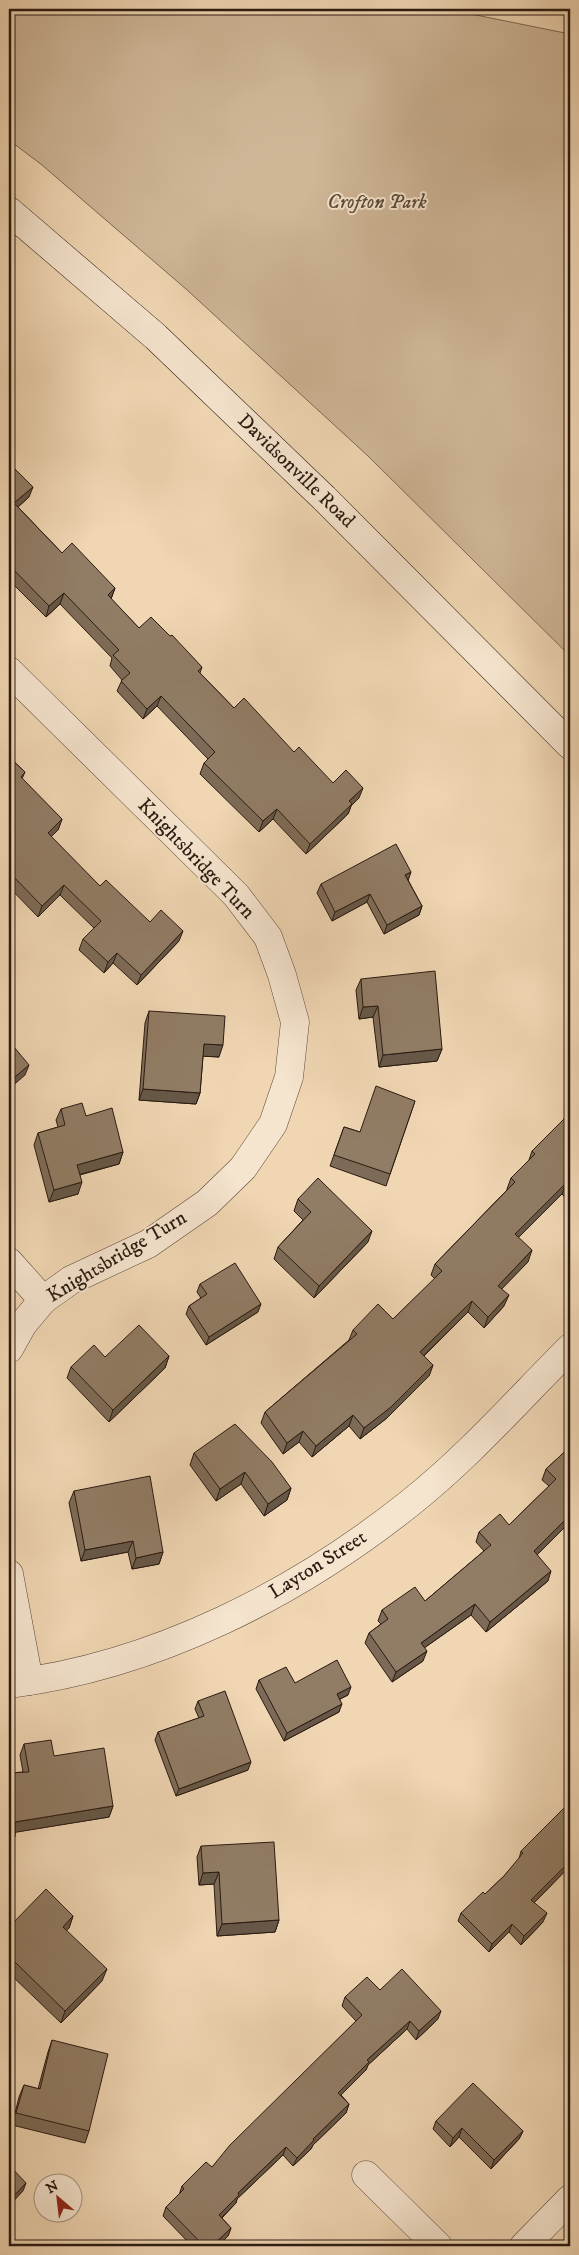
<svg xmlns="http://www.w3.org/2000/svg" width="579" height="2255" font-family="'IM FELL DW Pica',serif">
	<rect width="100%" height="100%" fill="#f0d6b3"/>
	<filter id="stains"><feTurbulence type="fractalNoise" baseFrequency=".004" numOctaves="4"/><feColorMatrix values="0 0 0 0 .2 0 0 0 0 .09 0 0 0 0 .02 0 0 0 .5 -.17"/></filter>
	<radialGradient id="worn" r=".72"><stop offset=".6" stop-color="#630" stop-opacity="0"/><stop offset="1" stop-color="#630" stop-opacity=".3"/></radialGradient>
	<path fill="#ceb697" stroke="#7c6854" d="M9 9H446L570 34V656L368 456 186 289 42 165 9 140Z"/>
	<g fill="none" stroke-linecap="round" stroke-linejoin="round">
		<g stroke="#5c493a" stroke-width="29">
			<g id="minor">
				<path d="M9 671 236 895 268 937 282 975 295 1022 289 1077 273 1124 243 1168 207 1203 148 1244 71 1280 43 1300 23 1324 9 1349"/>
				<path d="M9 1262 43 1300"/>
				<path d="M9 1574 29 1681"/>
				<path d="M366 2175 438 2246"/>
				<path d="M524 2246 570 2199"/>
			</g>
		</g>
		<g stroke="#5c493a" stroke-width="29">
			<path id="tertiary" d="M9 1684C155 1666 296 1594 410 1503 468 1457 518 1400 570 1348"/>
		</g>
		<g stroke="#2a1a11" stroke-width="29">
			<path id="secondary" d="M9 211 156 337 324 498 570 745"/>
		</g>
		<use href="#minor" stroke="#f5e4ce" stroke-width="28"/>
		<use href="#tertiary" stroke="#f5e4ce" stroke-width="28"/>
		<use href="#secondary" stroke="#f5e4ce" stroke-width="28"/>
	</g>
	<g fill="#7d6b57" stroke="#2a1a11">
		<path d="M9 469 29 497 18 507 62 553 115 588 111 599 139 628 170 636 202 667 200 673 234 708 294 752 333 783 359 798 351 806 348 814 306 854 273 819 259 832 200 774 204 763 208 759 157 706 143 719 117 691 122 680 110 666 112 658 60 604 46 617 9 580Z"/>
		<path d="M9 757 25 772 22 779 62 819 58 830 51 837 100 886 150 922 179 941 137 985 113 963 104 973 79 950 83 939 94 928 60 895 38 917 9 887Z"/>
		<path d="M408 880 422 906 419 915 384 934 367 902 332 921 317 893 321 884Z"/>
		<path d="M361 979 442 1049 437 1061 379 1067 373 1017 359 1019 356 990Z"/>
		<path d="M149 1011 219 1057 203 1056 200 1093 196 1104 139 1100 145 1023Z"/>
		<path d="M415 1101 386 1186 330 1166 344 1127 360 1132Z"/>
		<path d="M61 1109 86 1116 123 1152 119 1164 80 1175 78 1194 49 1202 34 1145 38 1133 58 1127 56 1120Z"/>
		<path d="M570 1109V1203L562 1194 518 1237 528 1262 501 1289 504 1306 484 1328 468 1312 424 1356 433 1365 429 1376 387 1418 360 1439 349 1426 312 1457 299 1442 283 1454 261 1423 265 1412 349 1340 353 1330 393 1319 435 1279 431 1275 435 1264 507 1190V1189L511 1178 529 1160 532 1151 564 1119 566 1113Z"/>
		<path d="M298 1199 368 1242 314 1298 274 1259 278 1247 303 1220 294 1211Z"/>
		<path d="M200 1284 258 1312 206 1345 186 1314 189 1306 201 1298 197 1292Z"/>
		<path d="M169 1356 165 1368 109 1422 67 1378 71 1367 105 1357Z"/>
		<path d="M570 1447V1522L537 1554 548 1581 486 1632 471 1615 424 1648 423 1661 392 1682 365 1643 369 1633 381 1624 378 1621 382 1610 425 1601 484 1551 476 1542 479 1532 509 1525 549 1486 542 1480 546 1469Z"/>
		<path d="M194 1453 291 1488 287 1500 264 1516 241 1484 216 1501 190 1465Z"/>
		<path d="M74 1491 163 1552 159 1564 132 1569 128 1552 81 1561 69 1503Z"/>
		<path d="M259 1680 295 1683 348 1695 340 1699 339 1712 284 1741 256 1689Z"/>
		<path d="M198 1701 248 1770 176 1796 155 1740 158 1732 199 1718 195 1709Z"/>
		<path d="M24 1744 54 1756 113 1806 109 1817 15 1832V1836L11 1847H9V1773L23 1772 20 1755Z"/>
		<path d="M570 1802V1866L534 1903 543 1922 521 1945 509 1932 489 1952 458 1921 461 1913 485 1894 504 1876 519 1859 521 1851Z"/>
		<path d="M201 1846 279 1920 275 1932 217 1936 214 1884 199 1885 197 1857Z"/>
		<path d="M73 1916 69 1928 66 1930 102 1981 61 2023 10 1974 9 1975V1927Z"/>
		<path d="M380 1990 438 2019 416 2040 407 2029 368 2065 366 2070 341 2095 349 2104 346 2113 313 2145 311 2149 293 2166 283 2155 237 2199 236 2203 222 2218 231 2228 228 2236 218 2246H192L163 2216 166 2207 179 2195 182 2186 212 2167 356 2021 342 2006 345 1997Z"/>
		<path d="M52 2040 89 2131 85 2143 12 2125 19 2097 24 2085 38 2089 48 2052Z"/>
		<path d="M436 2121 523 2131 519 2139 491 2169 459 2137 450 2147 433 2129Z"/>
	</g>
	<g fill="#665747" stroke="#2a1a11">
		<path d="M33 487 29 497 10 514 14 503Z"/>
		<path d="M115 588 111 599 108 595Z"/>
		<path d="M64 593 60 604 46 617 49 606Z"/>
		<path d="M161 696 157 706 143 719 147 709Z"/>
		<path d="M363 788 359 798 351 806 348 814 306 854 310 844 349 801Z"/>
		<path d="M277 809 273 819 259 832 263 821Z"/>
		<path d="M62 819 58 830 44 844 48 833Z"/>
		<path d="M411 872 408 881 405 875Z"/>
		<path d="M64 885 60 895 38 917 42 906Z"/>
		<path d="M370 894 367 902 332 921 335 912Z"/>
		<path d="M422 906 419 915 384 934 387 925Z"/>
		<path d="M183 931 179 941 137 985 141 975Z"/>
		<path d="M117 953 113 963 104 973 108 962Z"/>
		<path d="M378 1006 373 1017 359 1019 363 1007Z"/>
		<path d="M204 1044 223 1045 219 1057 200 1056Z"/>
		<path d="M442 1049 437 1061 379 1067 383 1055Z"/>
		<path d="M29 1065 25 1075 9 1089V1082Z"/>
		<path d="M143 1089 200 1093 196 1104 139 1100Z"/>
		<path d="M123 1152 119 1164 73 1176 77 1165Z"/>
		<path d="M82 1182 78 1194 49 1202 54 1190Z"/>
		<path d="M566 1183 562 1194 511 1245 515 1234Z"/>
		<path d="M372 1231 368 1242 314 1298 319 1286Z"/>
		<path d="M532 1250 528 1262 494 1297 498 1286Z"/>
		<path d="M509 1295 504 1306 484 1328 488 1317Z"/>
		<path d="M472 1301 468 1312 416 1363 420 1352Z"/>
		<path d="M261 1304 258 1312 206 1345 209 1337Z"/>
		<path d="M169 1356 165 1368 109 1422 113 1410Z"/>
		<path d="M433 1365 429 1376 387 1418 360 1439 364 1428Z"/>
		<path d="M353 1415 349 1426 312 1457 316 1446Z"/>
		<path d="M303 1431 299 1442 283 1454 287 1443Z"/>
		<path d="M245 1472 241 1484 216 1501 220 1489Z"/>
		<path d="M291 1488 287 1500 264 1516 268 1504Z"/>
		<path d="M570 1515V1522L531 1561 534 1551Z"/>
		<path d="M133 1541 128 1552 81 1561 85 1550Z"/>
		<path d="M163 1552 159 1564 132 1569 136 1558Z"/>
		<path d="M551 1571 548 1581 486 1632 490 1622Z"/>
		<path d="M475 1604 471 1615 417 1653 421 1643Z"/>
		<path d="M427 1651 423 1661 392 1682 396 1672Z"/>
		<path d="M351 1687 348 1695 334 1702 337 1694Z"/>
		<path d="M342 1704 339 1712 284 1741 287 1733Z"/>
		<path d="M251 1762 248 1770 176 1796 179 1789Z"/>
		<path d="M113 1806 109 1817 11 1833 15 1822Z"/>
		<path d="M9 1836H15L11 1847H9Z"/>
		<path d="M570 1861V1866L528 1909 531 1900Z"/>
		<path d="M219 1872 214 1884 199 1885 203 1873Z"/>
		<path d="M547 1913 543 1922 521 1945 524 1936Z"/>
		<path d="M73 1916 69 1928 59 1939 63 1927Z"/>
		<path d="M279 1920 275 1932 217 1936 222 1924Z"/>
		<path d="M512 1924 509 1932 489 1952 492 1944Z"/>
		<path d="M15 1962 10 1974 9 1975V1968Z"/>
		<path d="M107 1969 102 1981 61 2023 65 2011Z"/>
		<path d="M441 2011 438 2019 416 2040 419 2031Z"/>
		<path d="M410 2021 407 2029 368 2065 366 2070 335 2101 338 2093 367 2060Z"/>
		<path d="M349 2104 346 2113 313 2145 311 2149 293 2166 297 2158 313 2139Z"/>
		<path d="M462 2128 459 2137 450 2147 453 2138Z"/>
		<path d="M523 2131 519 2139 491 2169 494 2160Z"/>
		<path d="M286 2147 283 2155 237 2199 236 2203 216 2223 219 2215 238 2193Z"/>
		<path d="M26 2183 23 2191 9 2206V2201Z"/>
		<path d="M231 2228 228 2236 218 2246H212Z"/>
	</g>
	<g fill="#917c65" stroke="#2a1a11">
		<path d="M12 466 33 487 14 503 62 553 72 543 115 588 108 595 139 628 151 617 170 636 172 635 202 667 198 671 234 708 244 698 294 752 299 747 333 783 346 770 363 788 349 801 352 804 310 844 277 809 263 821 204 763 215 752 161 696 147 709 121 681 130 673 113 655 119 650 64 593 49 606 9 565V469Z"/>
		<path d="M9 757 25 772 21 777 62 819 48 833 100 886 106 880 150 922 161 910 183 931 141 975 117 953 108 962 83 939 101 921 64 885 42 906 9 872Z"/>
		<path d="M396 844 411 872 405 875 422 906 387 925 370 894 335 912 321 884Z"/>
		<path d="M435 971 442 1049 383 1055 378 1006 363 1007 361 979Z"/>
		<path d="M149 1011 225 1016 223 1045 204 1044 200 1093 143 1089Z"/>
		<path d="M9 1041 29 1065 9 1082Z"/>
		<path d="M376 1086 415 1101 390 1174 334 1155 344 1127 360 1132Z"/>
		<path d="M82 1103 86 1116 112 1108 123 1152 77 1165 82 1182 54 1190 38 1133 65 1125 61 1109Z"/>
		<path d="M570 1109V1188L566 1183 515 1234 532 1250 498 1286 509 1295 488 1317 472 1301 420 1352 433 1365 391 1407 364 1428 353 1415 316 1446 303 1431 287 1443 265 1412 357 1334 353 1330 378 1304 393 1319 442 1271 435 1264 515 1182 511 1178 535 1154 532 1151 568 1115 566 1113Z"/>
		<path d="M318 1178 372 1231 319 1286 278 1247 311 1212 298 1199Z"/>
		<path d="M235 1263 261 1304 209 1337 189 1306 207 1294 200 1284Z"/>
		<path d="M139 1325 169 1356 113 1410 71 1367 94 1345 105 1357Z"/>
		<path d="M235 1424 272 1462 291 1488 268 1504 245 1472 220 1489 194 1453Z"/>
		<path d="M570 1447V1515L534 1551 551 1571 490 1622 475 1604 421 1643 427 1651 396 1672 369 1633 388 1619 382 1610 415 1587 425 1601 491 1545 479 1532 500 1514 509 1525 556 1479 546 1469Z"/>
		<path d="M150 1476 163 1552 136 1558 133 1541 85 1550 74 1491Z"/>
		<path d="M337 1660 351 1687 337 1694 342 1704 287 1733 259 1680 286 1667 295 1683Z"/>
		<path d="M225 1691 251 1762 179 1789 158 1732 204 1716 198 1701Z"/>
		<path d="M51 1740 54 1756 104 1748 113 1806 15 1822V1836H9V1773L29 1772 24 1744Z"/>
		<path d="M570 1802V1861L531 1900 547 1913 524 1936 512 1924 492 1944 461 1913 483 1892 485 1894 504 1876 523 1853 521 1851Z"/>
		<path d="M274 1842 279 1920 222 1924 219 1872 203 1873 201 1846Z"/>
		<path d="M46 1889 73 1916 63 1927 107 1969 65 2011 15 1962 9 1968V1927Z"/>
		<path d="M402 1969 441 2011 419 2031 410 2021 367 2060 369 2062 338 2093 349 2104 313 2139 314 2140 297 2158 286 2147 238 2193 239 2195 219 2215 231 2228 212 2246H204L166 2207 184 2189 182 2186 206 2162 212 2167 230 2145 362 2015 345 1997 367 1977 380 1990Z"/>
		<path d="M52 2040 108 2054 89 2131 16 2113 24 2085 40 2089Z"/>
		<path d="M473 2083 523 2131 494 2160 462 2128 453 2138 436 2121Z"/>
		<path d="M9 2165 26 2183 9 2201Z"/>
	</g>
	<g text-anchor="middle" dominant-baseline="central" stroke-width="4" stroke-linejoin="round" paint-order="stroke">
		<g font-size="20" font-style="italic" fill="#5b4939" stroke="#f5e4ce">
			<text x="377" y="202">Crofton Park</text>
		</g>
		<g font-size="20" fill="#2a1a11" stroke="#f5e4ce">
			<text transform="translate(296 471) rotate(44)">Davidsonville Road</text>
			<text transform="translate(196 859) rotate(46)">Knightsbridge Turn</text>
			<text transform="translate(117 1257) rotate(-31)">Knightsbridge Turn</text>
			<text transform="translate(318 1565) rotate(-32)">Layton Street</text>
		</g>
	</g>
	<rect width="579" height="2255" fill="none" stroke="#f0d6b3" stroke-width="30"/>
	<rect x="10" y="10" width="559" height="2235" fill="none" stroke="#2a1a11" stroke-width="2.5"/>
	<rect x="15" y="15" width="549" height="2225" fill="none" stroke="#2a1a11"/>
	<g transform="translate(58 2198) rotate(332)"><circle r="24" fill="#f5e4ce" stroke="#a49382"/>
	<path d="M0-4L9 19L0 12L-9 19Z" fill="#8f2418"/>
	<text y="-8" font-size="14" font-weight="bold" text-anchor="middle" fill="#2a1a11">N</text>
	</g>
	<rect width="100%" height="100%" filter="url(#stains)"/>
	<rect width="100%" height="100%" fill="url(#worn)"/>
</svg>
